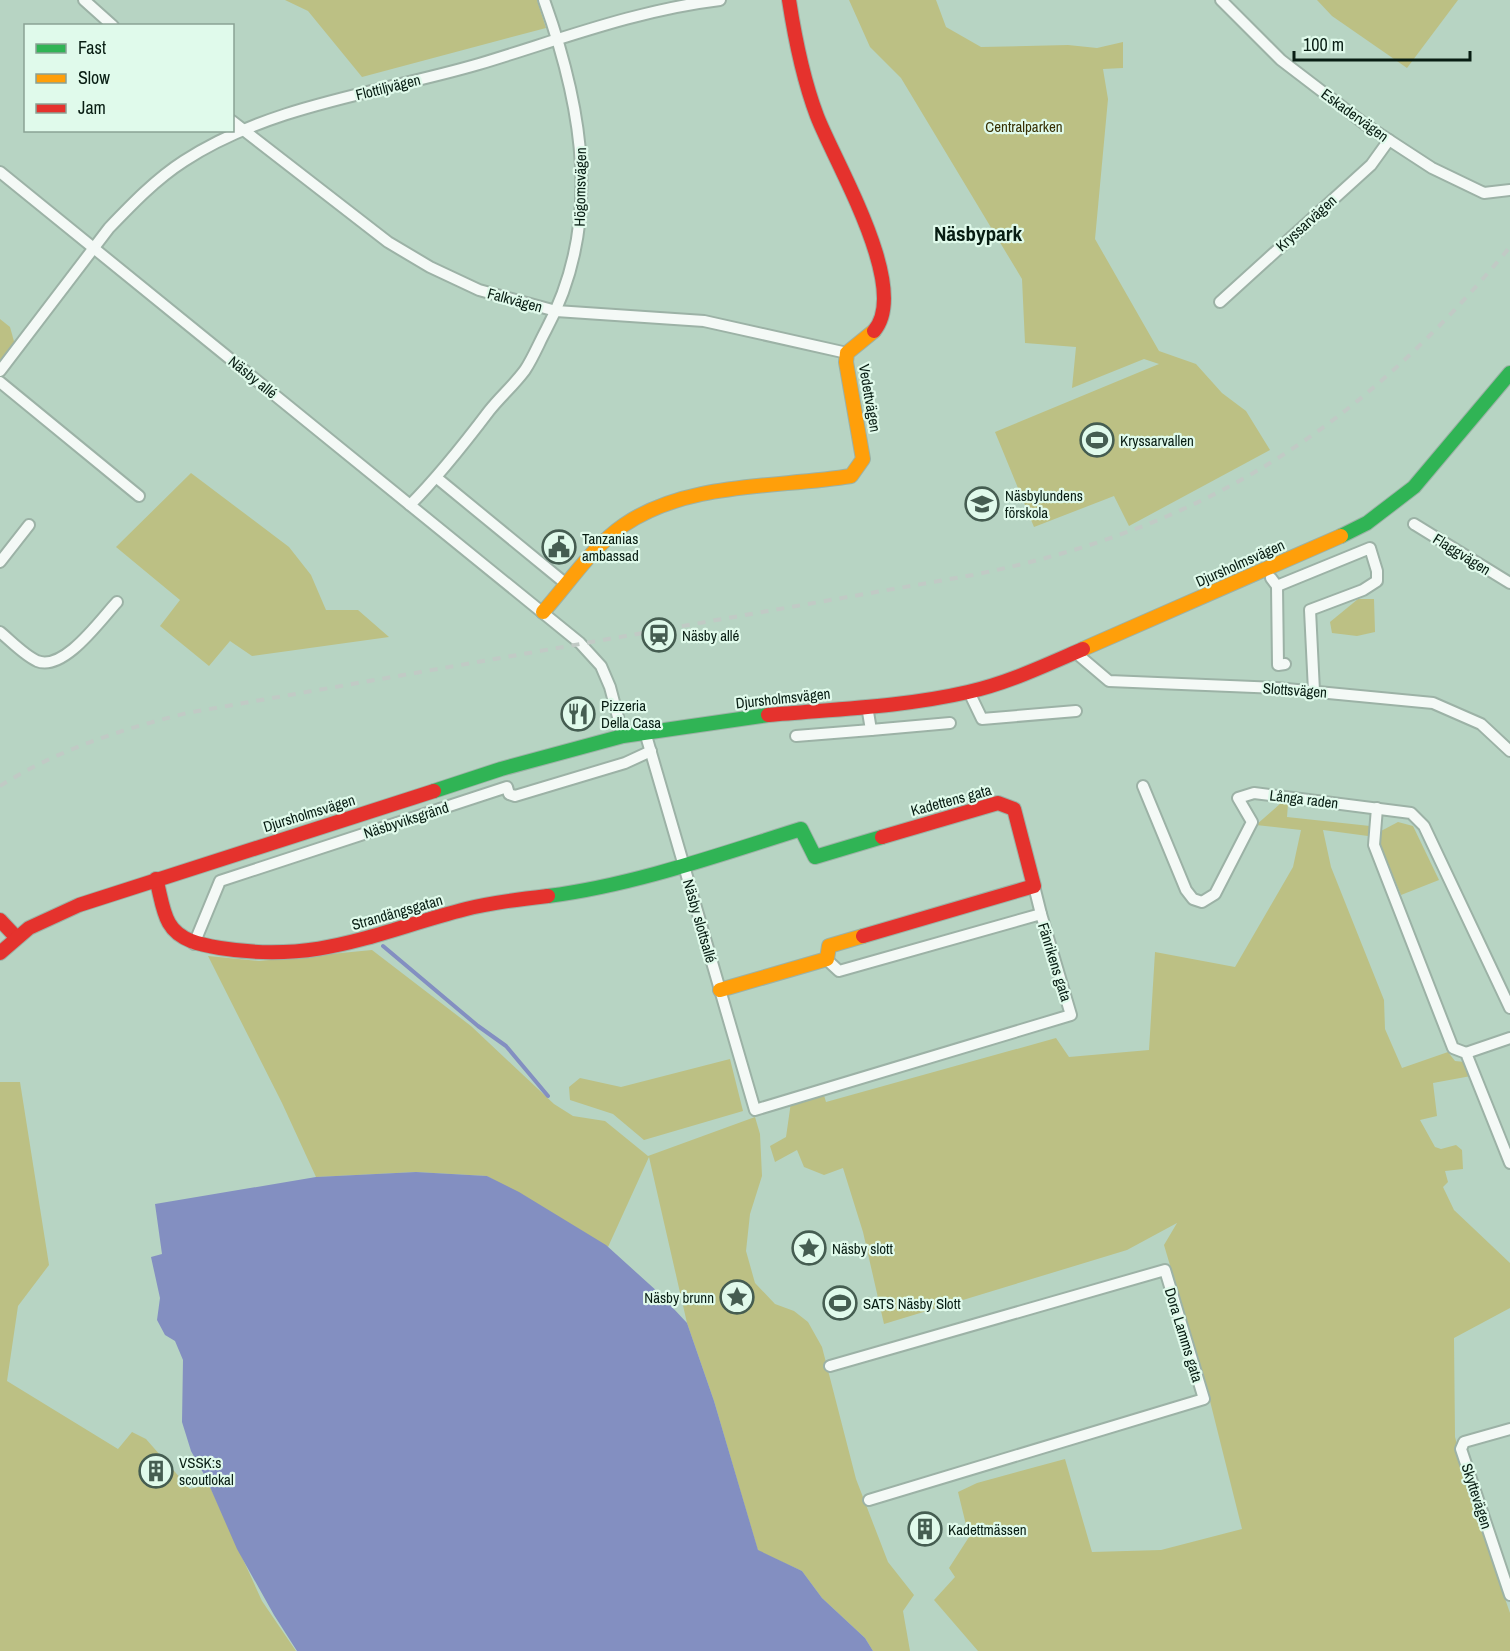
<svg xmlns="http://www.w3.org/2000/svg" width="1510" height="1651" font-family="'Archivo Narrow',sans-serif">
	<rect width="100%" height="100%" fill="#b7d4c3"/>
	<g fill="#bcc084">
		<path d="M285 0H537L546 28 362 77 308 11Z"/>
		<path d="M849 0H936L946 27 981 47 1068 45 1097 48 1123 42V68L1103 69 1108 99 1095 239 1159 351 1196 364 1222 393 1246 411 1270 450 1129 526 1114 496 1034 527 995 432 1159 364 1144 359 1072 388 1076 347 1025 343 1022 279 901 78 870 47Z"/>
		<path d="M1317 0H1458L1407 68 1332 16Z"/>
		<path d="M0 319 10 327 15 345 0 362Z"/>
		<path d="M191 473 289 547 311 575 326 610H358L389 637 252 656 230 641 209 666 160 626 180 600 116 547Z"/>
		<path d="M1358 599H1374L1375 632 1357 636 1332 633 1330 622Z"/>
		<path d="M1281 803 1288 804 1287 817 1370 826 1368 836 1323 830 1331 867 1384 1000 1385 1029 1402 1068 1448 1052 1455 1061 1465 1062 1471 1076 1433 1083 1437 1116 1420 1120 1435 1147 1441 1149 1456 1145 1462 1150 1463 1169 1445 1171 1448 1182 1443 1187 1454 1210 1510 1263V1308L1454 1338 1455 1437 1474 1509 1510 1613V1651H978L934 1600 955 1577 949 1568 969 1537 958 1492 977 1483 1065 1459 1092 1552 1161 1550 1242 1529 1209 1397 1164 1245 1177 1223 1127 1250 884 1324 863 1232 843 1168 824 1175 804 1167 797 1150 775 1162 770 1146 786 1137 791 1102 823 1092 826 1102 1056 1038 1069 1057 1149 1050 1155 952 1235 967 1293 867 1301 830 1256 825Z"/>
		<path d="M1398 822 1413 826 1439 880 1401 895 1380 845 1381 831Z"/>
		<path d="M372 950 471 1026 554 1104 573 1116 605 1121 648 1156 755 1117 760 1134 762 1176 750 1214 746 1251 755 1283 775 1304 794 1311 808 1322 822 1347 856 1479 888 1562 914 1595 903 1611 910 1651H873L865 1638 822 1598 802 1571 758 1551 714 1401 687 1323 649 1157 608 1247 487 1176 416 1172 316 1177 282 1103 208 956 259 961Z"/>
		<path d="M730 1059 743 1111 644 1140 613 1114 570 1100 569 1087 580 1078 621 1087Z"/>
		<path d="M0 1082H20L49 1265 18 1306 7 1381 118 1449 132 1432 146 1439 190 1489 206 1485V1478L262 1601 296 1651H0Z"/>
	</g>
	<path fill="#838fc1" d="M416 1172 487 1176 519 1192 606 1245 659 1293 687 1323 714 1401 758 1550 802 1571 822 1598 865 1638 873 1651H297L274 1615 237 1549 206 1478 191 1451 182 1422 183 1360 175 1341 165 1335 157 1320 160 1298 151 1257 162 1254 155 1204 316 1177Z"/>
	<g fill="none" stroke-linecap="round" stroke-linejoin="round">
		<path stroke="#838fc1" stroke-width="4" d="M383 946 478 1026 506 1046 548 1096"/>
		<g stroke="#9cb2a6" stroke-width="14">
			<g id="street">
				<path d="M84 0 113 26"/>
				<path d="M1221 0 1281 60 1366 125 1432 168 1484 193 1510 190"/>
				<path d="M232 121 388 242 430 267 479 290 556 311 704 321 847 353"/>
				<path d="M0 172 580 643 601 666 610 687 623 736"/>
				<path d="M1220 302 1371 165 1389 140"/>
				<path d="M0 371 109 228C132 204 156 179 184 161 272 104 380 93 479 64 559 40 636 10 720 0"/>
				<path d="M0 382 139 496"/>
				<path d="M437 478 565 583"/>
				<path d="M410 505C439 476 464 444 489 411 500 397 514 385 525 370 533 358 539 343 546 330 603 224 583 108 544 0"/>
				<path d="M1414 524 1510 583"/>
				<path d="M0 562 29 525"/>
				<path d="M1271 578 1277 586 1278 665 1285 664"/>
				<path d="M1277 586 1370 548 1377 571V581L1363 590 1310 610 1314 691"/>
				<path d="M0 632C11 641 24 655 37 661 64 672 101 619 117 602"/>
				<path d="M1076 653 1109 681 1276 688 1433 703 1481 724 1510 751"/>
				<path d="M969 692 982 719 1076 711"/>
				<path d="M867 706 871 730 950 723"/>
				<path d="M645 732 755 1110 1071 1015 1041 914 839 971 826 959"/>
				<path d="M796 736 871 730"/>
				<path d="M1143 786 1186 890 1193 899 1202 902 1215 894 1252 822 1238 798 1254 793 1411 813 1424 826 1510 1008"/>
				<path d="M1377 808 1374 845 1453 1048 1466 1053 1510 1163"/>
				<path d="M1034 886 1041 914"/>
				<path d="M194 944 220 881 507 787 509 794 515 796 625 763 651 751"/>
				<path d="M1466 1053 1510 1038"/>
				<path d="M830 1366 1165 1270 1204 1399 869 1500"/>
				<path d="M1510 1429 1464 1442 1461 1449 1510 1595"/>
			</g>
		</g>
		<g stroke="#9cb2a6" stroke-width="16">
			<g id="fast">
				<path d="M1341 536 1367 523 1414 487 1510 373"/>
				<path d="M434 791 501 769 623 736 768 715"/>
				<path d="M548 896C634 885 718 855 801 829L815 857 882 837"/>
			</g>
		</g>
		<g stroke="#9cb2a6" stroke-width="16">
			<g id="slow">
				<path d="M543 612C569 583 592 547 624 525 688 481 778 488 851 476L863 459 846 362 847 353 874 331"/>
				<path d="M1083 649 1341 536"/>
				<path d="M720 990 827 959 829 946 863 936"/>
			</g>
		</g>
		<g stroke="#9cb2a6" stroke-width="16">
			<g id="jam">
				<path d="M789 0C795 39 803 79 817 116 835 163 911 288 874 331"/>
				<path d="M768 715C835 709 903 707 968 692 1008 683 1046 665 1083 649"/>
				<path d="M156 879C160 892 162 911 169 923 179 941 202 945 220 948 319 964 376 932 466 909 493 902 521 899 548 896"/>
				<path d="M0 920 16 937"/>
				<path d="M863 936 1034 886 1014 809 998 803 882 837"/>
				<path d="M0 953 29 928 79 905 434 791"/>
			</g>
		</g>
		<use href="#street" stroke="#f4f9f6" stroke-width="10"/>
		<use href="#fast" stroke="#30b455" stroke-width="14"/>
		<use href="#slow" stroke="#ff9f0a" stroke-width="14"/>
		<use href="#jam" stroke="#e5322d" stroke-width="14"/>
		<path stroke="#c1cac5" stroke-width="4" stroke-dasharray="8 8" stroke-linecap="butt" d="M0 786C57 750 122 729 187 713L973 575C1206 528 1359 429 1510 247"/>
	</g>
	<defs>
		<g id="stadium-ring" transform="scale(1.725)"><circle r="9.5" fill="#e0faeb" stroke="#455d51" stroke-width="1.5"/><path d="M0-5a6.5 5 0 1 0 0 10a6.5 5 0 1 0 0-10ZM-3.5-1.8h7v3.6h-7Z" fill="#455d51"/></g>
		<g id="school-ring" transform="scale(1.725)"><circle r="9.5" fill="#e0faeb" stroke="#455d51" stroke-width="1.5"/><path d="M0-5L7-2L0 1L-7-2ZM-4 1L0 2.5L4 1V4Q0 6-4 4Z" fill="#455d51"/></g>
		<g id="civic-ring" transform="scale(1.725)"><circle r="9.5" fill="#e0faeb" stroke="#455d51" stroke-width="1.5"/><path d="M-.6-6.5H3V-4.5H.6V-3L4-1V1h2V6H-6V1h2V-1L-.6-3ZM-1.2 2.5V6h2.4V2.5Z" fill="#455d51"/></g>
		<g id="station-ring" transform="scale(1.725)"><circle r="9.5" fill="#e0faeb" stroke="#455d51" stroke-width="1.5"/><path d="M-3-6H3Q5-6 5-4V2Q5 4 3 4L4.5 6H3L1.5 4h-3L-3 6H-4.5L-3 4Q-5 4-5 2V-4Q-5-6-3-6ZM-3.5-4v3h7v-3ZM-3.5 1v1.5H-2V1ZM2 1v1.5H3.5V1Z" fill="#455d51"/></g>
		<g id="restaurant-ring" transform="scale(1.725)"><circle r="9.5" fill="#e0faeb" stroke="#455d51" stroke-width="1.5"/><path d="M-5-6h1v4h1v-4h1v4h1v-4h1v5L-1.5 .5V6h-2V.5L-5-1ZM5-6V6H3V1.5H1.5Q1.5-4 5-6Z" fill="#455d51"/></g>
		<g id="sight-ring" transform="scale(1.725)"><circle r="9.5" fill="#e0faeb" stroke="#455d51" stroke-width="1.5"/><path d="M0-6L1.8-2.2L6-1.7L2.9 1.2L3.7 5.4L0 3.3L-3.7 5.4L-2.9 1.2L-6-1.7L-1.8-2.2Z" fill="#455d51"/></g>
		<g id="building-ring" transform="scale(1.725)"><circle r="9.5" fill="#e0faeb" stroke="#455d51" stroke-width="1.5"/><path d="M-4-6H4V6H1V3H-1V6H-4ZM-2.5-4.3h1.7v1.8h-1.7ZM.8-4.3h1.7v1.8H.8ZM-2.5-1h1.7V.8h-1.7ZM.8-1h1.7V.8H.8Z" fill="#455d51"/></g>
	</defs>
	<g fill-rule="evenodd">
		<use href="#stadium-ring" x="1097" y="440"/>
		<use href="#school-ring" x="982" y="504"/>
		<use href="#civic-ring" x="559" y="547"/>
		<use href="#station-ring" x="659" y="635"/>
		<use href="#restaurant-ring" x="578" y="714"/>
		<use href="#sight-ring" x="809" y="1248"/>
		<use href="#sight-ring" x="737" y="1297"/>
		<use href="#stadium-ring" x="840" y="1303"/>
		<use href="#building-ring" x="156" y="1471"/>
		<use href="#building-ring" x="925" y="1529"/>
	</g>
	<g text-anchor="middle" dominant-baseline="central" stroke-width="4.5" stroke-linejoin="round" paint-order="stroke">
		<g font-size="15" fill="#081d13" stroke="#e0faeb">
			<text transform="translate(388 87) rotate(-14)">Flottiljvägen</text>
			<text transform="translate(1355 115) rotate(36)">Eskadervägen</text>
			<text transform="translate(580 187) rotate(-89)">Högomsvägen</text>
			<text transform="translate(1306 223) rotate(-42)">Kryssarvägen</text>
			<text transform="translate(515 300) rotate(15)">Falkvägen</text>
			<text transform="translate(253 377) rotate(39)">Näsby allé</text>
			<text transform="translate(870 398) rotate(80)">Vedettvägen</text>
			<text transform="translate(1462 554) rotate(32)">Flaggvägen</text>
			<text transform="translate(1240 563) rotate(-24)">Djursholmsvägen</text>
			<text transform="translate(1295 690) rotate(4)">Slottsvägen</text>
			<text transform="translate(783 698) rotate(-6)">Djursholmsvägen</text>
			<text transform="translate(1304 799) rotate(7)">Långa raden</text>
			<text transform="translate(951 800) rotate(-15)">Kadettens gata</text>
			<text transform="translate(309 813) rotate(-17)">Djursholmsvägen</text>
			<text transform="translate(406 820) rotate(-18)">Näsbyviksgränd</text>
			<text transform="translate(397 912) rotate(-16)">Strandängsgatan</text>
			<text transform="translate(700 921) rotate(74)">Näsby slottsallé</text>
			<text transform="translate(1055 962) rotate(73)">Fänrikens gata</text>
			<text transform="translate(1184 1335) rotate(73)">Dora Lamms gata</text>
			<text transform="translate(1477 1496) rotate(72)">Skyttevägen</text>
		</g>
		<g font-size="15" fill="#362f03" stroke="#e0faeb">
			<text x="1024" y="126">Centralparken</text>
		</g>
		<g font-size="15" fill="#081d13" stroke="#e0faeb" text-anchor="start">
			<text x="1120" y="440">Kryssarvallen</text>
			<text x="1005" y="495">Näsbylundens<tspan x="1005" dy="17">förskola</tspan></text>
			<text x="582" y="538">Tanzanias<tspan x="582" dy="17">ambassad</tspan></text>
			<text x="682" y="635">Näsby allé</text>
			<text x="601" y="705">Pizzeria<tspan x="601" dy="17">Della Casa</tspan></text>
			<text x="832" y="1248">Näsby slott</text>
			<text x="714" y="1297" text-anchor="end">Näsby brunn</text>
			<text x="863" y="1303">SATS Näsby Slott</text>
			<text x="179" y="1462">VSSK:s<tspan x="179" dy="17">scoutlokal</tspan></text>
			<text x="948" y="1529">Kadettmässen</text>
		</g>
		<g font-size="21" font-weight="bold" fill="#081d13" stroke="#e0faeb">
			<text x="978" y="233">Näsbypark</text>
		</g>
	</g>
	<rect x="24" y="24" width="210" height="108" fill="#e0faeb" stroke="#8aa295" stroke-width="1.5"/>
	<rect x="36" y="44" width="30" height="9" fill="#30b455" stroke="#8aa295" stroke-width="1.5"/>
	<text x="78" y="54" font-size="18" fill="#081d13">Fast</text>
	<rect x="36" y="74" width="30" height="9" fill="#ff9f0a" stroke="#8aa295" stroke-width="1.5"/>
	<text x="78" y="84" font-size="18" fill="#081d13">Slow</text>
	<rect x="36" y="104" width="30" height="9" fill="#e5322d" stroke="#8aa295" stroke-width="1.5"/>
	<text x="78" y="114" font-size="18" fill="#081d13">Jam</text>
	<path d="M1294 51v9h176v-9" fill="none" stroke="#081d13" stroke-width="3"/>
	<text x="1303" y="51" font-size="18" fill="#081d13" stroke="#e0faeb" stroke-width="4.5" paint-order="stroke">100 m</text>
</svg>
